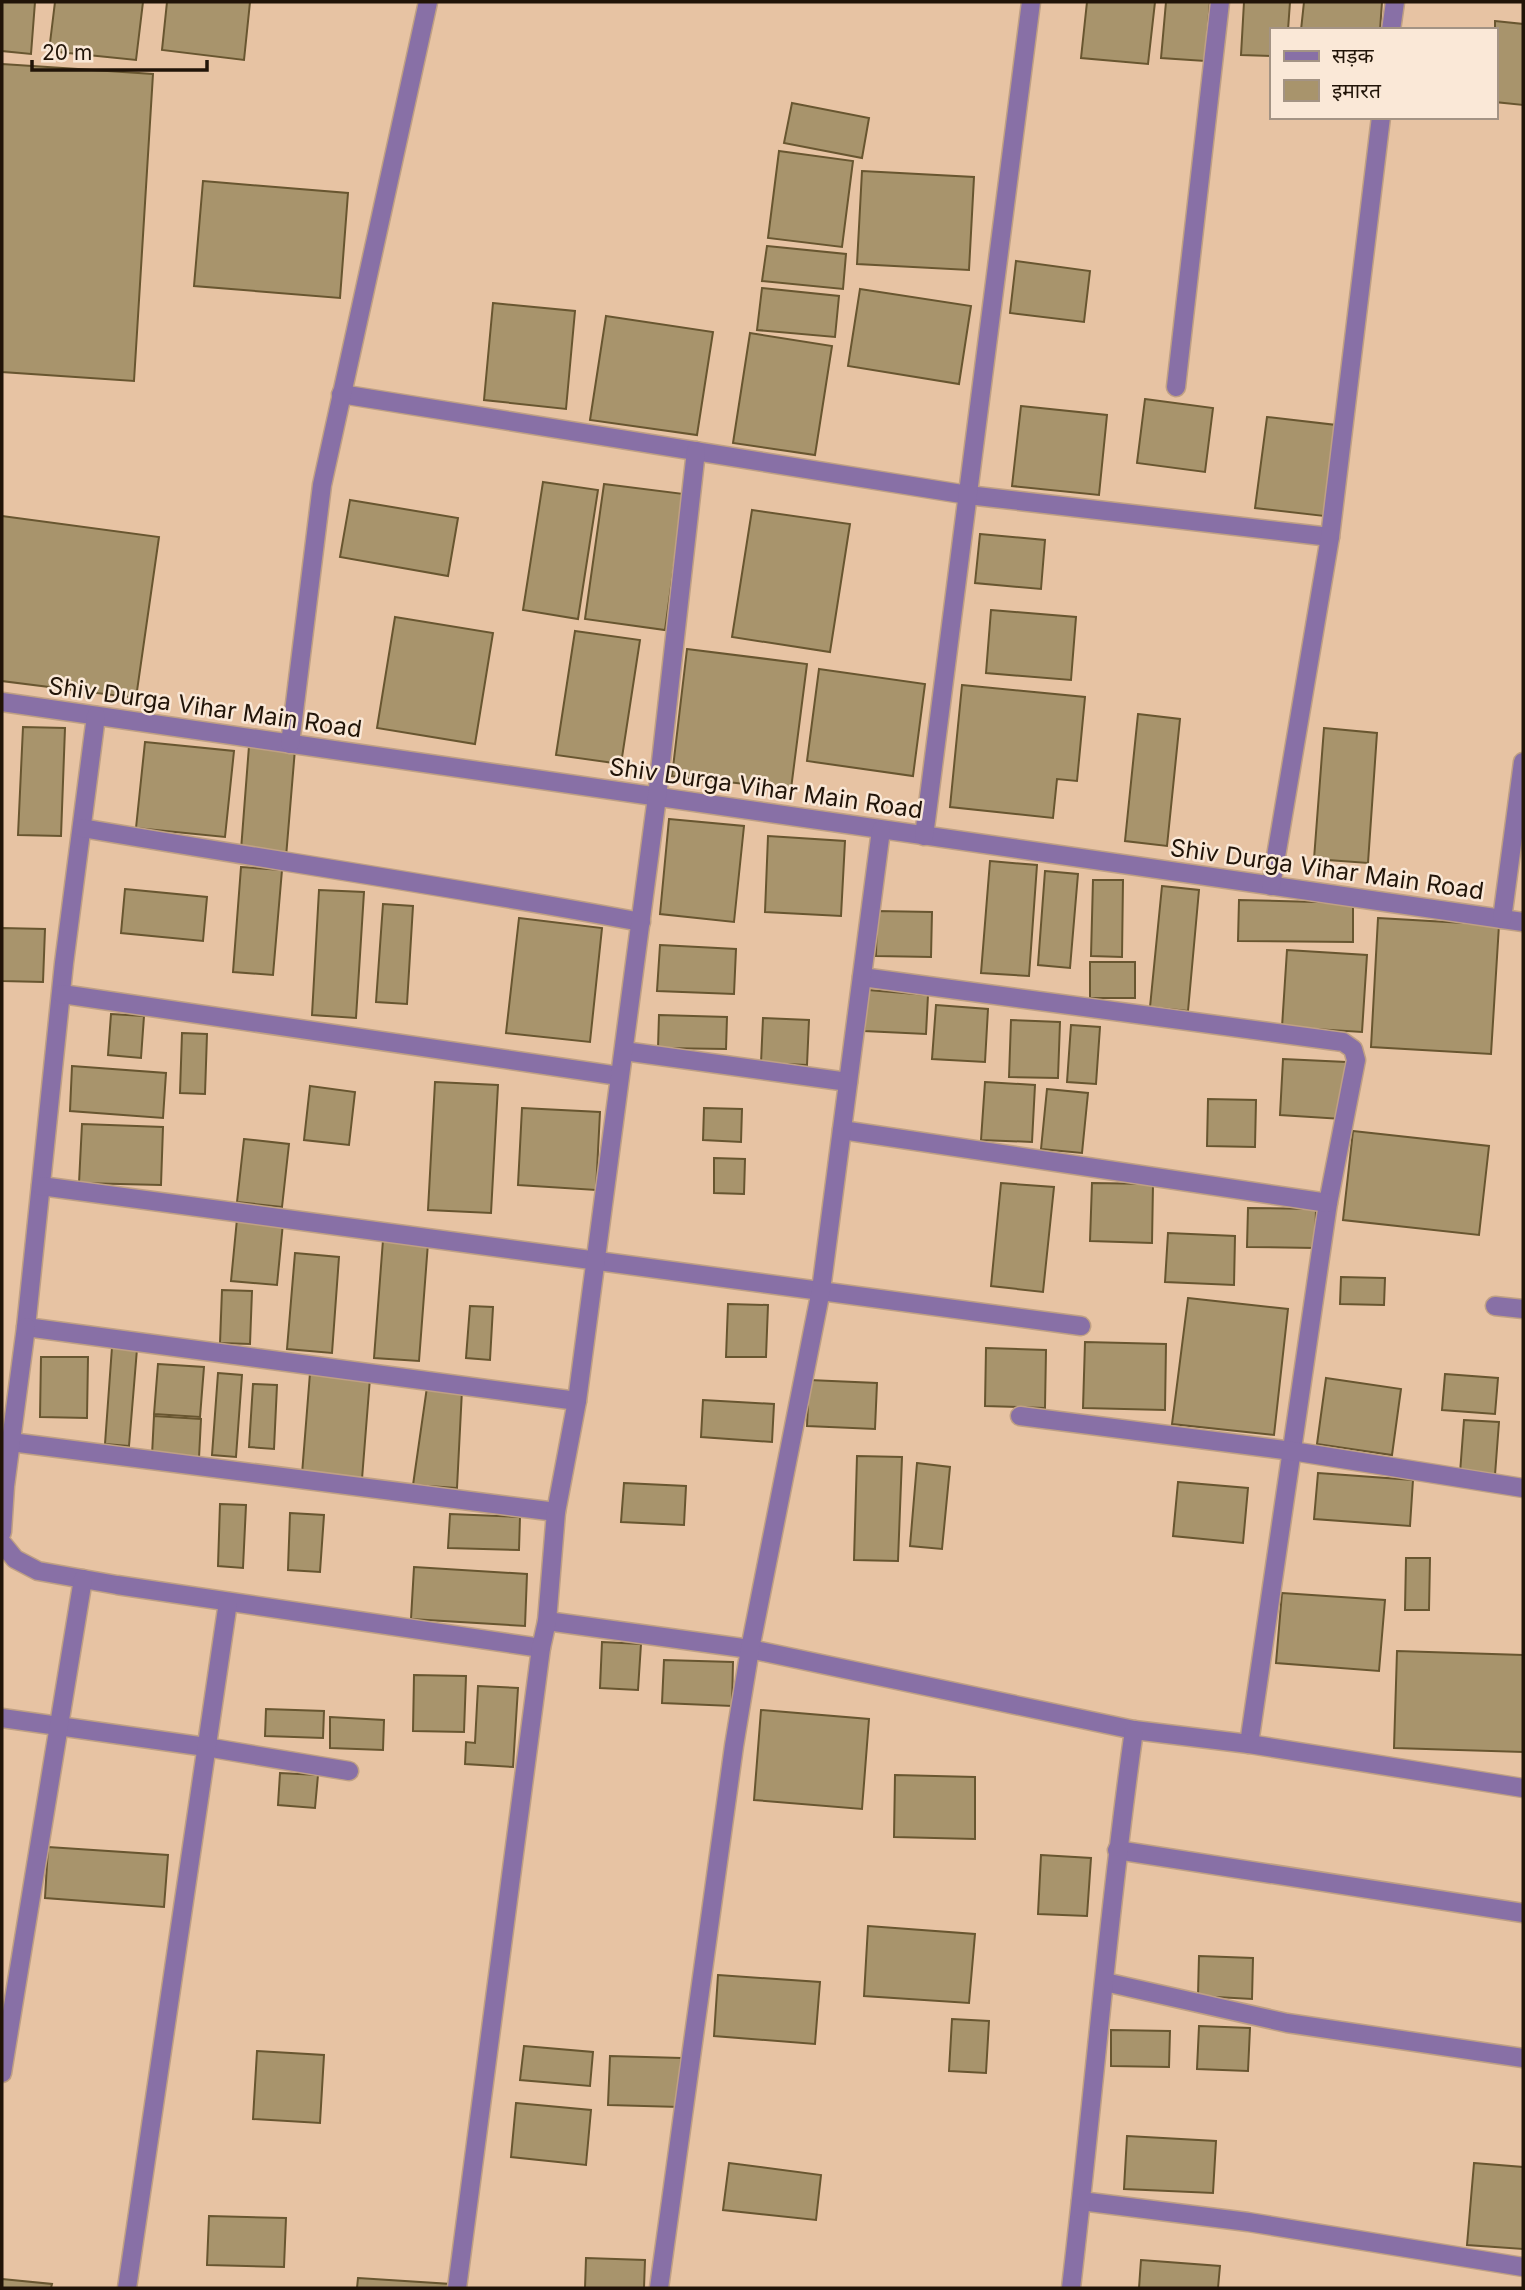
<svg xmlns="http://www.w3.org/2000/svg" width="1525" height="2290" font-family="Inter,'Noto Sans Devanagari',sans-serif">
	<rect width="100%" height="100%" fill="#e7c3a3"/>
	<g fill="#a8946c" stroke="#685630" stroke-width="2">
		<path d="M2 2H35L31 54 2 51Z"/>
		<path d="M55 2H143L136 60 49 51Z"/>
		<path d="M167 2H250L244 60 162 50Z"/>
		<path d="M1087 2H1155L1148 64 1081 58Z"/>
		<path d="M1166 2H1210L1205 61 1161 58Z"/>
		<path d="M1244 2H1290L1288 30H1271V56L1241 55Z"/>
		<path d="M1304 2H1382L1380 30H1301Z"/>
		<path d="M1495 21 1523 24V105L1495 102Z"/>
		<path d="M2 64 153 74 134 381 2 372Z"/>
		<path d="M792 103 869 118 862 158 784 143Z"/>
		<path d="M779 151 853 161 842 247 768 238Z"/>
		<path d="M862 171 974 177 969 270 857 264Z"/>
		<path d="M203 181 348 193 340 298 194 286Z"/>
		<path d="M767 246 846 254 843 289 762 281Z"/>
		<path d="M1016 261 1090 271 1084 322 1010 313Z"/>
		<path d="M762 288 839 296 835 337 757 330Z"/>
		<path d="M860 289 971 306 959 384 848 366Z"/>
		<path d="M493 303 575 311 566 409 484 400Z"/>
		<path d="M606 316 713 332 697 435 590 420Z"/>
		<path d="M750 333 832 346 815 455 733 443Z"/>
		<path d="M1145 399 1213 408 1205 472 1137 463Z"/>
		<path d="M1021 406 1107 415 1099 495 1012 486Z"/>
		<path d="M1267 417 1336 425 1324 516 1255 508Z"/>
		<path d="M543 482 598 490 578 619 523 610Z"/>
		<path d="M604 484 684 494 665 630 585 619Z"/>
		<path d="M350 500 458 518 448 576 340 557Z"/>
		<path d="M752 510 850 524 830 652 732 637Z"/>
		<path d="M2 516 159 537 136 698 2 681Z"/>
		<path d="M980 534 1045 540 1041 589 975 583Z"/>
		<path d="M991 610 1076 617 1071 680 986 673Z"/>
		<path d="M395 617 493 633 475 744 377 728Z"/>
		<path d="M575 631 640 640 621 764 556 755Z"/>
		<path d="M687 649 807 664 791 789 672 776Z"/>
		<path d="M819 669 925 684 913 776 807 761Z"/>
		<path d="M962 685 1085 697 1077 781 1057 779 1053 818 950 807Z"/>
		<path d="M1138 714 1180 719 1167 846 1125 841Z"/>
		<path d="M23 727 65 728 61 836 18 835Z"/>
		<path d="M1324 728 1377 733 1368 863 1314 859Z"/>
		<path d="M145 742 234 751 225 837 136 828Z"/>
		<path d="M249 746 295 749 286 857 241 850Z"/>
		<path d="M669 819 744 826 734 922 660 914Z"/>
		<path d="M768 836 845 841 841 916 765 912Z"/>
		<path d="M990 861 1037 865 1029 976 981 973Z"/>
		<path d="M241 867 282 870 273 975 233 972Z"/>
		<path d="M1045 871 1078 874 1070 968 1038 965Z"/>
		<path d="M1093 880H1123L1122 957 1091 956Z"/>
		<path d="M1162 886 1199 890 1188 1011 1150 1007Z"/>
		<path d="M125 889 207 897 203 941 121 933Z"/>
		<path d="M319 890 364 892 356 1018 312 1015Z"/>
		<path d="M1239 900 1353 903V942L1238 941Z"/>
		<path d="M383 904 413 906 407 1004 376 1002Z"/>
		<path d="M877 911 932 912 931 957 876 956Z"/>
		<path d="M519 918 602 928 590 1042 506 1033Z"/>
		<path d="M1378 918 1499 925 1491 1054 1371 1047Z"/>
		<path d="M2 928 45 929 43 982 2 981Z"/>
		<path d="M660 945 736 949 734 994 657 991Z"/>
		<path d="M1287 950 1367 955 1362 1032 1282 1027Z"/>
		<rect x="1090" y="962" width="45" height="36"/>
		<path d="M868 990 928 995 926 1034 864 1031Z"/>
		<path d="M936 1005 988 1009 985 1062 932 1059Z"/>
		<path d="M111 1014 144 1016 141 1058 108 1055Z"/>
		<path d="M659 1015 727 1017 726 1049 658 1048Z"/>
		<path d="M763 1018 809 1020 807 1065 761 1063Z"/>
		<path d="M1011 1020 1060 1022 1058 1078 1009 1077Z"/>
		<path d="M1071 1025 1100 1027 1096 1084 1067 1082Z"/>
		<path d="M182 1033 207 1034 205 1094 180 1093Z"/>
		<path d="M1283 1059 1346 1062 1342 1119 1280 1115Z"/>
		<path d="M72 1066 166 1073 163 1118 70 1111Z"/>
		<path d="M435 1082 498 1085 491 1213 428 1210Z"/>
		<path d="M985 1082 1035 1085 1032 1142 981 1140Z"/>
		<path d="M310 1086 355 1092 349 1145 304 1140Z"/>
		<path d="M1047 1089 1088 1093 1082 1153 1041 1149Z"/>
		<path d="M1208 1099 1256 1100 1255 1147 1207 1146Z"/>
		<path d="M522 1108 600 1112 596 1190 518 1185Z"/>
		<path d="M704 1108 742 1109 741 1142 703 1140Z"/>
		<path d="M82 1124 163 1127 161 1185 79 1183Z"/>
		<path d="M1353 1131 1489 1146 1479 1235 1343 1220Z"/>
		<path d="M244 1139 289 1144 282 1207 237 1202Z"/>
		<path d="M714 1158 745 1159 744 1194 714 1193Z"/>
		<path d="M1001 1183 1054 1187 1043 1292 991 1286Z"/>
		<path d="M1092 1183 1153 1184 1152 1243 1090 1241Z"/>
		<path d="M1248 1208 1316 1209 1315 1248 1247 1247Z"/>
		<path d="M237 1219 283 1223 277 1285 231 1281Z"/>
		<path d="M1168 1233 1235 1236 1234 1285 1165 1282Z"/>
		<path d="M383 1240 428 1243 419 1361 374 1358Z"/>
		<path d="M295 1253 339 1257 332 1353 287 1349Z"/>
		<path d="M1341 1277 1385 1278 1384 1305 1340 1304Z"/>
		<path d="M222 1290 252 1291 250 1344 220 1343Z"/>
		<path d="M1188 1298 1288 1309 1274 1435 1172 1424Z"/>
		<path d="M728 1304 768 1305 766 1357H726Z"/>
		<path d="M470 1306 493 1307 490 1360 466 1358Z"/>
		<path d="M1085 1342 1166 1344 1165 1410 1083 1408Z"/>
		<path d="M112 1347 137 1349 129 1446 105 1444Z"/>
		<path d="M986 1348 1046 1350 1045 1408 985 1406Z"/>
		<path d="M41 1357H88L87 1418 40 1417Z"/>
		<path d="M158 1364 204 1367 200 1417 154 1414Z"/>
		<path d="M218 1373 242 1375 236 1457 212 1455Z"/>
		<path d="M310 1373 370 1378 362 1479 302 1474Z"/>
		<path d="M1445 1374 1498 1378 1495 1414 1442 1410Z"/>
		<path d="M1326 1378 1401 1389 1392 1455 1317 1444Z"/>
		<path d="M809 1380 877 1383 875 1429 807 1426Z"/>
		<path d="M253 1384 277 1385 274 1449 249 1447Z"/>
		<path d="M427 1387 462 1390 457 1488 413 1485Z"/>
		<path d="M703 1400 774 1404 772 1442 701 1437Z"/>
		<path d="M154 1416 201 1419 199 1458 152 1455Z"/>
		<path d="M1464 1420 1499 1422 1495 1475 1460 1473Z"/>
		<path d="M857 1456 902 1457 898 1561 854 1560Z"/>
		<path d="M917 1463 950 1467 942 1549 910 1546Z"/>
		<path d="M1318 1473 1413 1480 1410 1526 1314 1519Z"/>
		<path d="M1178 1482 1248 1488 1243 1543 1173 1536Z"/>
		<path d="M624 1483 686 1486 684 1525 621 1522Z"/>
		<path d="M220 1504 246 1505 243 1568 218 1566Z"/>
		<path d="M290 1513 324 1515 320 1572 288 1570Z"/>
		<path d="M450 1514 520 1517 519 1550 448 1548Z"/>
		<path d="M1406 1558H1430L1429 1610H1405Z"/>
		<path d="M414 1567 527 1574 525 1626 411 1619Z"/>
		<path d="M1282 1593 1385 1600 1379 1671 1276 1663Z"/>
		<path d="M602 1642 641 1644 638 1690 600 1688Z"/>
		<path d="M1397 1651 1523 1655V1752L1394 1748Z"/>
		<path d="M664 1660 733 1662 732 1706 662 1703Z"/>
		<path d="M414 1675 466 1676 464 1732 413 1731Z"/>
		<path d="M478 1686 518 1688 513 1767 465 1764 466 1742 475 1743Z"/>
		<path d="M266 1709 324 1711 323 1738 265 1736Z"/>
		<path d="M761 1710 869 1719 862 1809 754 1800Z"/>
		<path d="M330 1717 384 1720 383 1750 330 1748Z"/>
		<path d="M280 1773 318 1775 315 1808 278 1805Z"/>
		<path d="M895 1775 975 1777V1839L894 1837Z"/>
		<path d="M48 1847 168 1855 164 1907 45 1898Z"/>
		<path d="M1041 1855 1091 1858 1087 1916 1038 1914Z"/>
		<path d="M868 1926 975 1934 969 2003 864 1996Z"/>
		<path d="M1199 1956 1253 1958 1252 1999 1198 1996Z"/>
		<path d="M718 1975 820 1982 815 2044 714 2036Z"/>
		<path d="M952 2019 989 2021 986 2073 949 2071Z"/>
		<path d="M1199 2026 1250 2028 1248 2071 1197 2069Z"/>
		<path d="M1111 2030 1170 2031 1169 2067 1111 2066Z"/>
		<path d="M524 2046 593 2052 590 2086 520 2080Z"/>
		<path d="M257 2051 324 2055 320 2123 253 2119Z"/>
		<path d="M610 2056 681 2058 680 2107 608 2105Z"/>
		<path d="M516 2103 591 2110 586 2165 511 2157Z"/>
		<path d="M1127 2136 1216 2141 1213 2193 1124 2189Z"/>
		<path d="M729 2163 821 2175 816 2220 723 2210Z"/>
		<path d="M1474 2163 1523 2167V2249L1467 2245Z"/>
		<path d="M209 2216 286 2218 284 2267 207 2265Z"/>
		<path d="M586 2258 645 2260 644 2288H585Z"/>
		<path d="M1141 2260 1220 2266 1218 2288H1139Z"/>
		<path d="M358 2278 451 2284V2288H357Z"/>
		<path d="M2 2279 52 2284 51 2288H2Z"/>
	</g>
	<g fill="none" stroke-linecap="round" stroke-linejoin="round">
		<g stroke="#bfa084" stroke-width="21">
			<g id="minor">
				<path d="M1391 30 1395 2"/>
				<path d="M1176 387 1220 2"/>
				<path d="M341 394 968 495 1330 537"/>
				<path d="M2 702 1523 922"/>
				<path d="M96 716 64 963 26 1327 577 1401"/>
				<path d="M290 744 322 485 428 2"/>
				<path d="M82 828C269 860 455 887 641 922"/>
				<path d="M924 836 1031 2"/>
				<path d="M1271 886 1330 537 1381 117"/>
				<path d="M1502 919 1523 762"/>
				<path d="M862 977 1343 1042 1353 1049 1356 1060 1328 1203 1249 1744"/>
				<path d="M62 994 619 1076"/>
				<path d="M624 1051 848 1082"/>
				<path d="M842 1130 1328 1203"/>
				<path d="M41 1186 1081 1326"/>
				<path d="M1495 1306 1523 1309"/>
				<path d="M1020 1416 1292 1451 1523 1488"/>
				<path d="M11 1442 556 1512"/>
				<path d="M2 1532 5 1486 26 1327"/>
				<path d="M2 1543 15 1559 38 1571 117 1585 541 1648"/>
				<path d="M547 1621 750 1649 1134 1730 1249 1744 1523 1788"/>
				<path d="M2 1718 206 1747 349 1771"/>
				<path d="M1117 1850 1523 1913"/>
				<path d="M1105 1982 1287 2023 1523 2058"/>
				<path d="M2 2073 83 1579"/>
				<path d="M1081 2201 1248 2222 1523 2267"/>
				<path d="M127 2288 228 1602"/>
				<path d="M457 2288 541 1648 547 1621 556 1512 577 1401 657 797 696 451"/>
				<path d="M659 2288 734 1746 750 1649 821 1290 881 830"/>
				<path d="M1071 2288C1093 2102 1108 1915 1134 1730"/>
			</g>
		</g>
		<use href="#minor" stroke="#8870a6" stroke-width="18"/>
	</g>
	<g text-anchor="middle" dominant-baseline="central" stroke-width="5" stroke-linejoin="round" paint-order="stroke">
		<g font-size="24" fill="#211408" stroke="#fae8d7">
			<text transform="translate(205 707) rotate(8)">Shiv Durga Vihar Main Road</text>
			<text transform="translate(766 788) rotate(8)">Shiv Durga Vihar Main Road</text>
			<text transform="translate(1327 869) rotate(8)">Shiv Durga Vihar Main Road</text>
		</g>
	</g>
	<rect width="1525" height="2290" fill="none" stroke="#211408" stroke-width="7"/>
	<rect x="1270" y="28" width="228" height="91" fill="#fae8d7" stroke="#a39384" stroke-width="2"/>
	<rect x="1284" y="51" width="35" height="10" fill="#8870a6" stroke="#a39384" stroke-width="2"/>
	<text x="1332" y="63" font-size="21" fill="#211408">सड़क</text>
	<rect x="1284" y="80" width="35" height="21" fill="#a8946c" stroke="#a39384" stroke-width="2"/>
	<text x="1332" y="98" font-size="21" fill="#211408">इमारत</text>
	<path d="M32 60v10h175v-10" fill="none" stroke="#211408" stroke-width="3.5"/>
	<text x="42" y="60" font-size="21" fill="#211408" stroke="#fae8d7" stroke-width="5" paint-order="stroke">20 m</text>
</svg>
